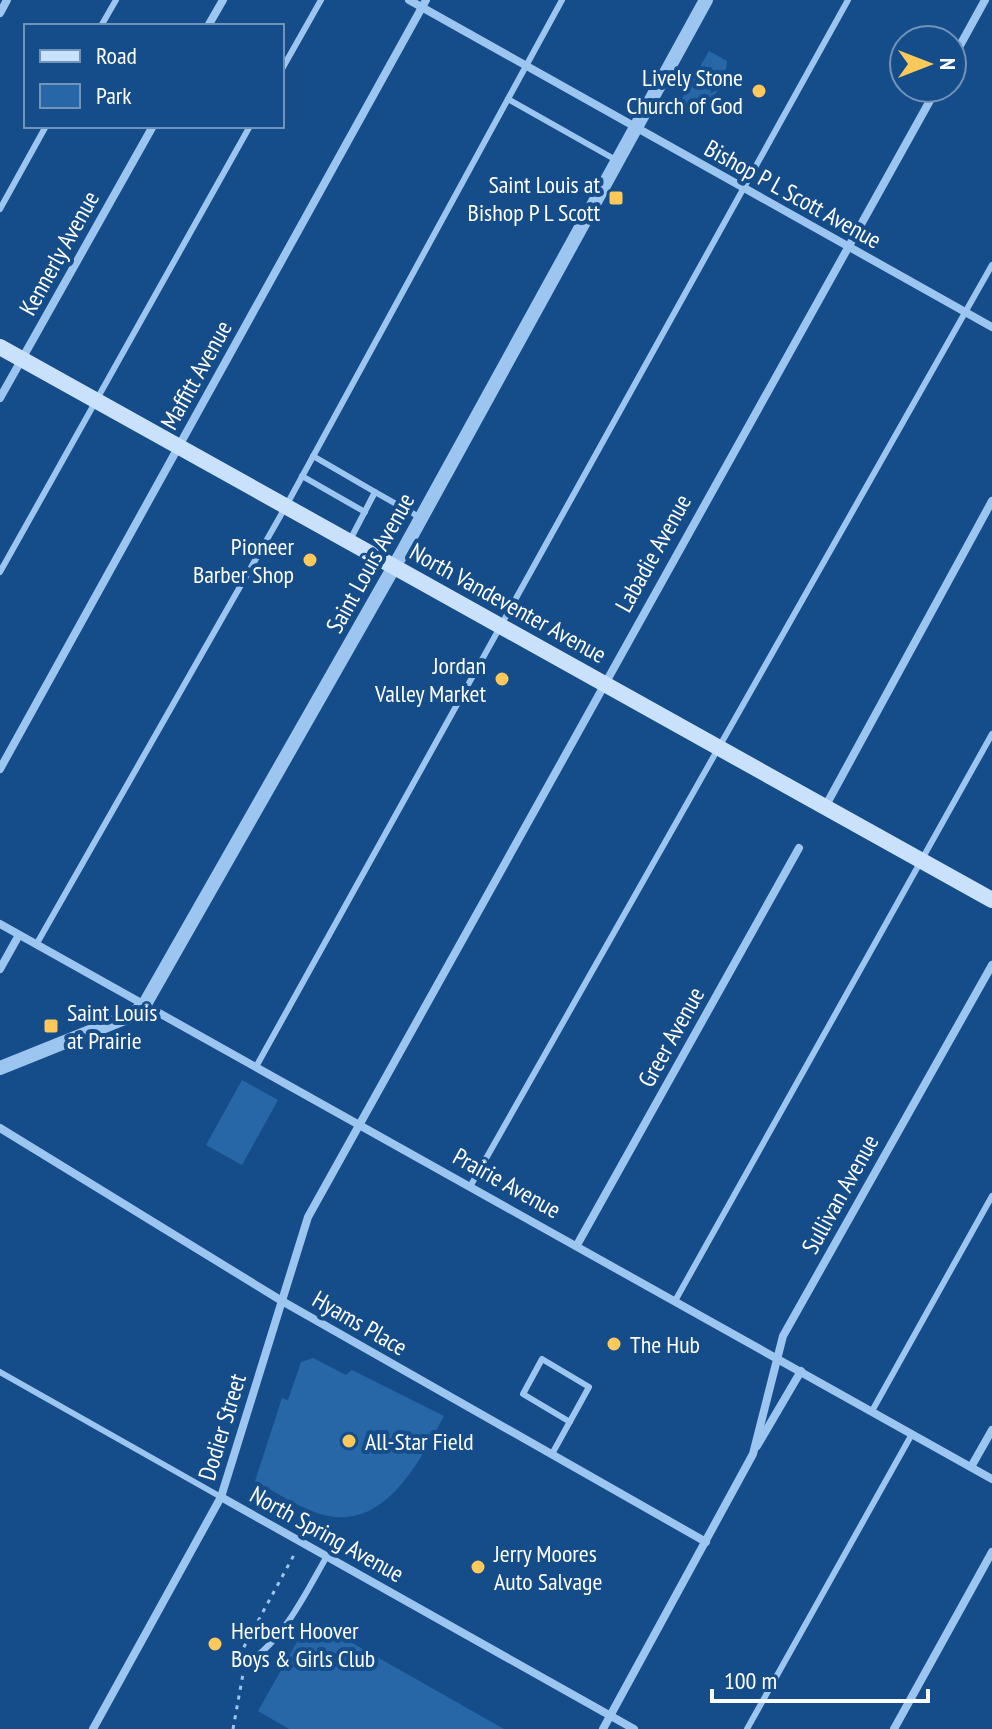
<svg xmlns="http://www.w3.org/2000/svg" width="992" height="1729" font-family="'PT Sans Narrow',sans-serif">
	<rect width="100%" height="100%" fill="#154d8a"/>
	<g fill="#2767a8">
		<path d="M709 51 727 61 725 78 719 87V80H715L710 93 718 90 707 108 694 110 680 102Z"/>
		<path d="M242 1080 278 1100 242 1165 206 1145Z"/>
		<path d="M313 1358 346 1375 352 1370 444 1416C419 1462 383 1536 317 1513 295 1505 275 1492 255 1481L282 1398 288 1400 301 1362Z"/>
		<path d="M310 1619 504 1729H289L258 1711Z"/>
	</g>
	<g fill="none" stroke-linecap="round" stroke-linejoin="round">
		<g stroke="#9cc5ef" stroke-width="3" stroke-dasharray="4 6" stroke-linecap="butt">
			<path d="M239 1656 295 1553"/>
			<path d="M233 1729 243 1674"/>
		</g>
		<g stroke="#9cc5ef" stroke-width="6">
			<path d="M101 26 116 0"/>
			<path d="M282 69 321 0"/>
			<path d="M508 99 616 160"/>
			<path d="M0 209 46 126"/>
			<path d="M313 456 375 492"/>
			<path d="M302 476 365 512"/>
			<path d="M349 542 375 492 421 518"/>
			<path d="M0 572 250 126"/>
			<path d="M36 945 286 506 562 0"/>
			<path d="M257 1065 848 0"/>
			<path d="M471 1185 992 265"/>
			<path d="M675 1301 992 734"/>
			<path d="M0 1372 221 1497"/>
			<path d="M872 1411 992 1196"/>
			<path d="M552 1454 589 1387 542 1359 523 1394 570 1422"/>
			<path d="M243 1666C283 1642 304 1596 327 1556"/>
			<path d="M747 1729 912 1434"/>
		</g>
		<g stroke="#9cc5ef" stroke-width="8">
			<path d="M409 0 992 327"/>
			<path d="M0 13 7 0"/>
			<path d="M208 26 223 0"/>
			<path d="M952 60 985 0"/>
			<path d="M0 398 153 126"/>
			<path d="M0 769 426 0"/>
			<path d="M825 807 992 501"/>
			<path d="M0 924 992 1479"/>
			<path d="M0 969 19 935"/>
			<path d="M0 1128 282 1301 706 1542"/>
			<path d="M577 1245 799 848"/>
			<path d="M757 1446 801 1371"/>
			<path d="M971 1467 992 1430"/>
			<path d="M221 1497 634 1729"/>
			<path d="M93 1729 221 1497 308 1217 937 88"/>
			<path d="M603 1729 753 1454 783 1336 992 965"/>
			<path d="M894 1729 992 1552"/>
		</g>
		<path stroke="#9cc5ef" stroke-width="14" d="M0 1068 132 1015 145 1004 403 551 706 0"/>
		<path stroke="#cae1fb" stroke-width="16" d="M0 347 992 900"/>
	</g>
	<g fill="#ffc85b" stroke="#154d8a" stroke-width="3">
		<circle cx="759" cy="91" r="8"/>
		<rect x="608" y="190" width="16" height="16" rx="4"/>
		<circle cx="310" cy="560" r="8"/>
		<circle cx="502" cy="679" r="8"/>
		<rect x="43" y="1018" width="16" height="16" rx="4"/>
		<circle cx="614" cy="1344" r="8"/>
		<circle cx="349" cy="1441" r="8"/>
		<circle cx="478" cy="1567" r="8"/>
		<circle cx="215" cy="1644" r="8"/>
	</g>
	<g text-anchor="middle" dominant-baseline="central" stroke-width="8" stroke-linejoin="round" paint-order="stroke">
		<g font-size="24" fill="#fff" stroke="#154d8a" text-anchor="start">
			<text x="743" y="77" text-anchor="end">Lively Stone<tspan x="743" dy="28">Church of God</tspan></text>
			<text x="600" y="184" text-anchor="end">Saint Louis at<tspan x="600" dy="28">Bishop P L Scott</tspan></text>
			<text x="294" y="546" text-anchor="end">Pioneer<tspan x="294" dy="28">Barber Shop</tspan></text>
			<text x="486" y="665" text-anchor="end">Jordan<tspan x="486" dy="28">Valley Market</tspan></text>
			<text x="67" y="1012">Saint Louis<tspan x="67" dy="28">at Prairie</tspan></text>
			<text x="630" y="1344">The Hub</text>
			<text x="365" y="1441">All-Star Field</text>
			<text x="494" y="1553">Jerry Moores<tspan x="494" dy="28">Auto Salvage</tspan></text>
			<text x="231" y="1630">Herbert Hoover<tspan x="231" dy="28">Boys &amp; Girls Club</tspan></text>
		</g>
		<g font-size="24" fill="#fff" stroke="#154d8a">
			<text transform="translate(793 194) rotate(29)">Bishop P L Scott Avenue</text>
			<text transform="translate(59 253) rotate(-61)">Kennerly Avenue</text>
			<text transform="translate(196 375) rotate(-61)">Maffitt Avenue</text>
			<text transform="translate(653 553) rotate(-61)">Labadie Avenue</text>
			<text transform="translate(370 563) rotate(-61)">Saint Louis Avenue</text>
			<text transform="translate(508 603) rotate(29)">North Vandeventer Avenue</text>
			<text transform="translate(671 1037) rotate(-61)">Greer Avenue</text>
			<text transform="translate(507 1183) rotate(29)">Prairie Avenue</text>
			<text transform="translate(840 1194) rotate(-61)">Sullivan Avenue</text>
			<text transform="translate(360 1323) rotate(30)">Hyams Place</text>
			<text transform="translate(222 1427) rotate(-73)">Dodier Street</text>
			<text transform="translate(327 1534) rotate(29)">North Spring Avenue</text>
		</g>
	</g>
	<rect x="24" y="24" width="260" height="104" fill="#154d8a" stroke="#7394b9" stroke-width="2"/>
	<rect x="40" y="50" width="40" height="12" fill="#cae1fb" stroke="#7394b9" stroke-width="2"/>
	<text x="96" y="64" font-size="24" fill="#ffffff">Road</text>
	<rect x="40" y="84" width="40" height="24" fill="#2767a8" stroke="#7394b9" stroke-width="2"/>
	<text x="96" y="104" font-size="24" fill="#ffffff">Park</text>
	<g transform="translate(928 64) rotate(90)"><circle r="38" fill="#154d8a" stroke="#7394b9" stroke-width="2"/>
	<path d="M0-6L14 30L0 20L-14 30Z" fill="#ffc85b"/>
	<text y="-12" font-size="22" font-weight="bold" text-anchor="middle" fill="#ffffff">N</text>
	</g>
	<path d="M712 1689v12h216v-12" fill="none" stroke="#ffffff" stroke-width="4"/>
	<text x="724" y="1689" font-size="24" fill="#ffffff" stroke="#154d8a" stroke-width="6" paint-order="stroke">100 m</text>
</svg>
